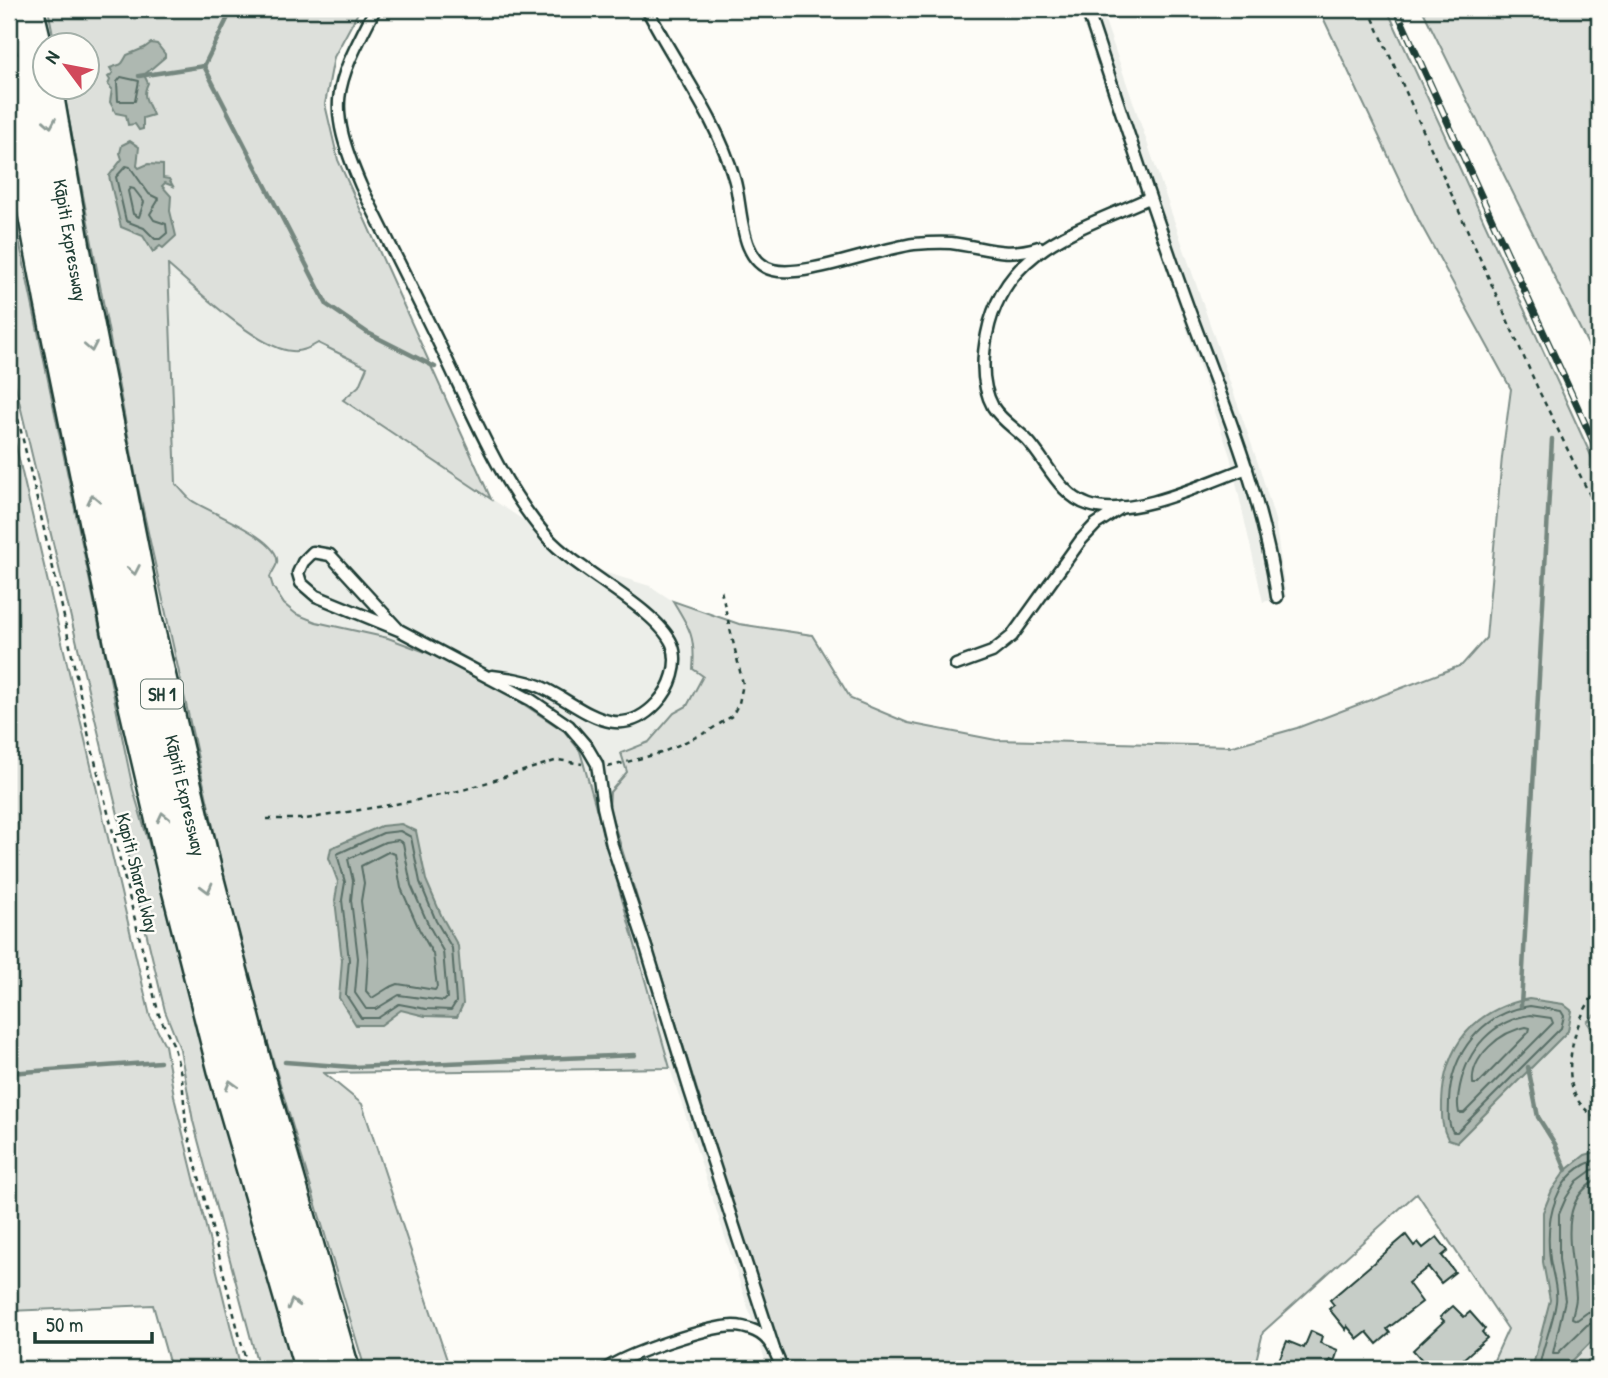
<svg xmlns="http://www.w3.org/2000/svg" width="1608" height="1378" font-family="'Patrick Hand',sans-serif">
	<rect width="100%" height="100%" fill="#fdfcf7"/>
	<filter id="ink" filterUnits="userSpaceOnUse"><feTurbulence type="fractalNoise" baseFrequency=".0143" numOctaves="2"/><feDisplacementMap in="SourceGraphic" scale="14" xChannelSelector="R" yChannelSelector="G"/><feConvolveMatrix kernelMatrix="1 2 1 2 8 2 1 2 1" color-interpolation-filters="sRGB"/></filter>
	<g filter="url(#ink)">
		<g fill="#eceee9">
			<path d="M1078 9H1101L1260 469 1275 520 1286 597 1263 602 1230 456Z"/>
			<path d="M167 264 235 322 308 349 318 343 368 368 359 386 344 401 600 571 650 586 673 601 692 633 694 669 703 675 687 706 674 713 649 742 621 753 627 772 610 792 784 1369H768L670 1068 598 813 444 659 388 638 316 622 296 614 284 604 273 587 270 577 277 563 231 521 190 500 176 484Z"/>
		</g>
		<g fill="#dde0db" stroke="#7e8e88" stroke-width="2">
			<path d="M48 9H360L334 57 325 104 338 160 491 499 343 400 359 386 367 367 318 343C310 348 301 352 292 351 258 349 195 288 168 265L176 484C181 489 186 496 191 500 206 511 282 539 277 563 276 567 272 572 270 577L273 587 284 604 296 614 316 622 388 638 444 659 505 692 564 731 580 751 670 1068 324 1073 362 1104 450 1369H365L241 953 136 478 63 88H88V46L55 45Z"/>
			<path d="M1319 9H1387L1599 473V1011L1587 1022 1599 1039V1369H1490L1508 1329 1417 1193 1263 1332 1254 1369H784L609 808 610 792 627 772 621 753 649 742 674 713 687 706 703 676 693 669C696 637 689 627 673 601L739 624 812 635 851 699 908 723 996 740 1233 746 1297 728 1462 665 1486 638 1502 457 1511 389 1419 221Z"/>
			<path d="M1422 9H1599V367Z"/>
			<path d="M9 192 133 789 302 1369H259L193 1121 180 1049 165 1011 9 359Z"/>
			<path d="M9 417 150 1016 165 1045 175 1101 241 1369H171L153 1305 9 1311Z"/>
		</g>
		<g fill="#aeb8b1" stroke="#75877f" stroke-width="2">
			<path d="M151 43 157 44 165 54V57L144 75 148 83C141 98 148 101 153 115L143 118V129L139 130 135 124 128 125 126 115 116 113 110 102 112 89 108 85 110 80 108 77 113 73 110 68C122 63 120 68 127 55L144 48Z"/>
			<path d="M130 141 139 147 137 166 139 168 148 164 163 165V178L169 179 173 186 165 183 162 186 171 196 170 211 176 236 163 248 160 246 153 252 143 236 121 227 109 176 122 159 120 153 122 145Z"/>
			<path d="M401 824 416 831 426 880 442 917 458 946 463 1004 457 1017 425 1016 401 1010 381 1025H356L339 998 342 960 335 900 338 882 329 858 331 848 381 826Z"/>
			<path d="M1529 999 1563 1004 1572 1011 1568 1031 1457 1142 1448 1139C1441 1126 1442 1117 1442 1102 1444 1046 1474 1009 1529 999Z"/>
			<path d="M1599 1151V1334L1564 1369H1532L1550 1300 1543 1262V1212L1552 1190 1566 1170 1585 1155Z"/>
		</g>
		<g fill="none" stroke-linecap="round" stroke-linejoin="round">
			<g stroke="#586e66" stroke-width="2">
				<path d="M121 77 139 81 135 101H118L117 82Z"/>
				<path d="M126 166 130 167 149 194 159 199 150 214 154 220 166 224 167 233 160 239H155L144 228 126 221 116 177Z"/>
				<path d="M130 188 134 189 144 202 139 217 133 214 128 191Z"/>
				<path d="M400 831 411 837 420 882 436 921 452 948 456 1002 451 1010 426 1009 399 1004 378 1018H361L346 995 349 960 342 900 345 882 337 854 383 833Z"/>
				<path d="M398 840 403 843 411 885 428 924 443 951 447 998 444 1001 399 995 376 1009H366L355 993 358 958 351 900 353 881 348 859 385 842Z"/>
				<path d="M388 852 395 854 401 888 419 929 433 954 437 987 435 990 398 984 388 988 372 998 366 991 368 958 361 901 364 883 361 866Z"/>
				<path d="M1530 1006 1561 1011 1564 1016 1561 1028 1457 1132H1453C1447 1123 1449 1112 1449 1101 1451 1053 1482 1013 1530 1006Z"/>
				<path d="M1530 1015 1551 1018 1553 1023 1464 1113H1459C1457 1105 1458 1095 1460 1086 1468 1049 1492 1021 1530 1015Z"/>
				<path d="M1526 1027 1530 1028 1529 1032 1478 1084H1473C1470 1057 1501 1031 1526 1027Z"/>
				<path d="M1599 1168 1592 1170 1577 1181 1566 1198 1559 1214V1259L1565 1300 1553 1353H1558L1587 1325 1599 1321"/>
				<path d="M1599 1179C1553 1201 1574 1257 1576 1297 1576 1304 1573 1311 1572 1318L1577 1320 1588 1312 1599 1311"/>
				<path d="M1539 1369C1542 1346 1553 1325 1556 1302 1558 1288 1552 1273 1550 1259 1545 1219 1555 1171 1599 1159"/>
			</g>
			<g stroke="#75877f" stroke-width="4.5">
				<path d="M204 66 327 305 368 333 435 367"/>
				<path d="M204 66 232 9"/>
				<path d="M139 76 204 66"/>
				<path d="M1521 1006 1552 439"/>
				<path d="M285 1062 353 1067 635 1055"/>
				<path d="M1528 1067 1538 1117 1555 1144 1566 1170"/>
				<path d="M9 1073 160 1062"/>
			</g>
		</g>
		<g fill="#c6cdc7" stroke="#1f3d34" stroke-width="2">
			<path d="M1406 1235 1414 1246 1418 1242 1423 1248 1437 1237 1448 1251 1442 1256 1455 1272 1441 1283 1428 1267 1408 1283 1422 1302 1387 1329 1390 1333 1377 1344 1367 1332 1358 1339 1347 1326 1346 1330 1329 1309 1334 1305 1330 1300Z"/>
			<path d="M1453 1306 1464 1317 1470 1312 1485 1329 1482 1332 1487 1338 1462 1360 1471 1369H1430L1413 1350 1444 1321 1440 1317Z"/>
			<path d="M1311 1331 1322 1336 1320 1343 1338 1350 1334 1362 1330 1360 1326 1369H1302L1279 1360 1287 1341 1304 1348Z"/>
		</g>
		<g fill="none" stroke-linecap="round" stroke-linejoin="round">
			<g stroke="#1f3d34" stroke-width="15">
				<g id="service">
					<path d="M375 9C335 87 325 102 361 186 389 243 418 300 446 358 475 419 502 485 547 537 577 571 656 608 672 644 680 664 671 688 657 703 615 748 578 702 539 686 524 680 508 678 492 676"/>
					<path d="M647 9C676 66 716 116 734 178 743 206 738 261 773 270 804 278 877 249 914 244 926 243 938 242 951 243 985 247 1004 258 1039 247"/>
					<path d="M1087 9C1120 108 1152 208 1188 307 1223 402 1263 496 1277 597"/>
					<path d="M1149 198C1079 230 1004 248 987 334 982 358 981 385 993 407 1001 420 1016 429 1027 440 1047 461 1059 495 1089 505 1131 519 1206 483 1247 468"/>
					<path d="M399 630 330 555 313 552 303 562 298 573 301 583 316 596 399 630 531 700 569 726 587 747 597 764 603 807 612 845 647 950 690 1091 774 1349"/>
					<path d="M956 665 992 652 1012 636 1081 540 1096 524 1122 507"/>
					<path d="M606 1369C626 1354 707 1327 733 1326 741 1326 748 1328 755 1331 771 1338 776 1353 782 1369"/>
				</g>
			</g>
			<g stroke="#1f3d34" stroke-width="40">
				<g id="motorway">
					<path id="s1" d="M25 9 44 87 80 294 144 619 204 873 254 1066 341 1369"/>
					<path d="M9 70 53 302 123 645 177 877 226 1070 313 1369"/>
				</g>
			</g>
			<g stroke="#1f3d34" stroke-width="2.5" stroke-dasharray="5 5" stroke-linecap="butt">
				<path d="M1369 9 1539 391 1599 514"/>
				<path d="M9 380 60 598 89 737 159 1015 173 1044 182 1078 186 1126 248 1369"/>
				<path d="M608 767 661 753 707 732 732 716 739 703 743 684 720 586"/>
				<path d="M267 819H306L413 801 463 790 558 760 582 764"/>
				<path d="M1599 989C1577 1012 1561 1067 1576 1097 1581 1107 1591 1114 1599 1121"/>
				<path d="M1579 1369 1599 1352"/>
			</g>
			<use href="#service" stroke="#fdfcf7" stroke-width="10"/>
			<use href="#motorway" stroke="#fdfcf7" stroke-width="35"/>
			<g stroke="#1f3d34" stroke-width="7">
				<path id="rail" d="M1396 9 1599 454"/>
			</g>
			<use href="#rail" stroke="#fdfcf7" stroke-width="4.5" stroke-dasharray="13" stroke-linecap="butt"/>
		</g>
		<defs><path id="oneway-chevron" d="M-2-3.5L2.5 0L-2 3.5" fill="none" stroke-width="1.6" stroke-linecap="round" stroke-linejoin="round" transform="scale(1.75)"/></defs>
		<g stroke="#8e9c96">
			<use href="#oneway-chevron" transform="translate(50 123) rotate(80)"/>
			<use href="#oneway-chevron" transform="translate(91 347) rotate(79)"/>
			<use href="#oneway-chevron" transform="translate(93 499) rotate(-102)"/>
			<use href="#oneway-chevron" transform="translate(134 570) rotate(79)"/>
			<use href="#oneway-chevron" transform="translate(163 817) rotate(-103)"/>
			<use href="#oneway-chevron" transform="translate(207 888) rotate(75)"/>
			<use href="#oneway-chevron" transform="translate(231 1085) rotate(-106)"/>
			<use href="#oneway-chevron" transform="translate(293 1304) rotate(-106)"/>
		</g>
	</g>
	<g text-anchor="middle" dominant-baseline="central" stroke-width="5" stroke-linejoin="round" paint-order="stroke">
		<rect fill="#fdfcf7" stroke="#62766e" stroke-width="2" x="141" y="679.5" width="42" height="29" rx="5"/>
		<g font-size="18" font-weight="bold" fill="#1f3d34">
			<text x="162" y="694">SH 1</text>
		</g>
		<g font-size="19" fill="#1f3d34" stroke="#fdfcf7">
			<text stroke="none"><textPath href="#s1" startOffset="236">Kāpiti Expressway</textPath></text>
			<text stroke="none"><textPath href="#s1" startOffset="803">Kāpiti Expressway</textPath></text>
			<text transform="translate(138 873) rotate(76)">Kapiti Shared Way</text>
		</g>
	</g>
	<rect width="1608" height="1378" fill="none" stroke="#fdfcf7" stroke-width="35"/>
	<rect x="18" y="18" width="1573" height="1343" fill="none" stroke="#1f3d34" stroke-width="2.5" filter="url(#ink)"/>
	<g transform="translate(66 66) rotate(302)"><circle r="33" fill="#fdfcf7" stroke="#a4b0a9" stroke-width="2"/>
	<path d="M0-5L12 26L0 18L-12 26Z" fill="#d1495b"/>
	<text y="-10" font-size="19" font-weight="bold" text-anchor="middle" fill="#1f3d34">N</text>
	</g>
	<path d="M35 1332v10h117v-10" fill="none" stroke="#1f3d34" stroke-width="3.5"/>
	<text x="46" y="1332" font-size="21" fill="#1f3d34" stroke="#fdfcf7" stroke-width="5" paint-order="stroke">50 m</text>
</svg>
